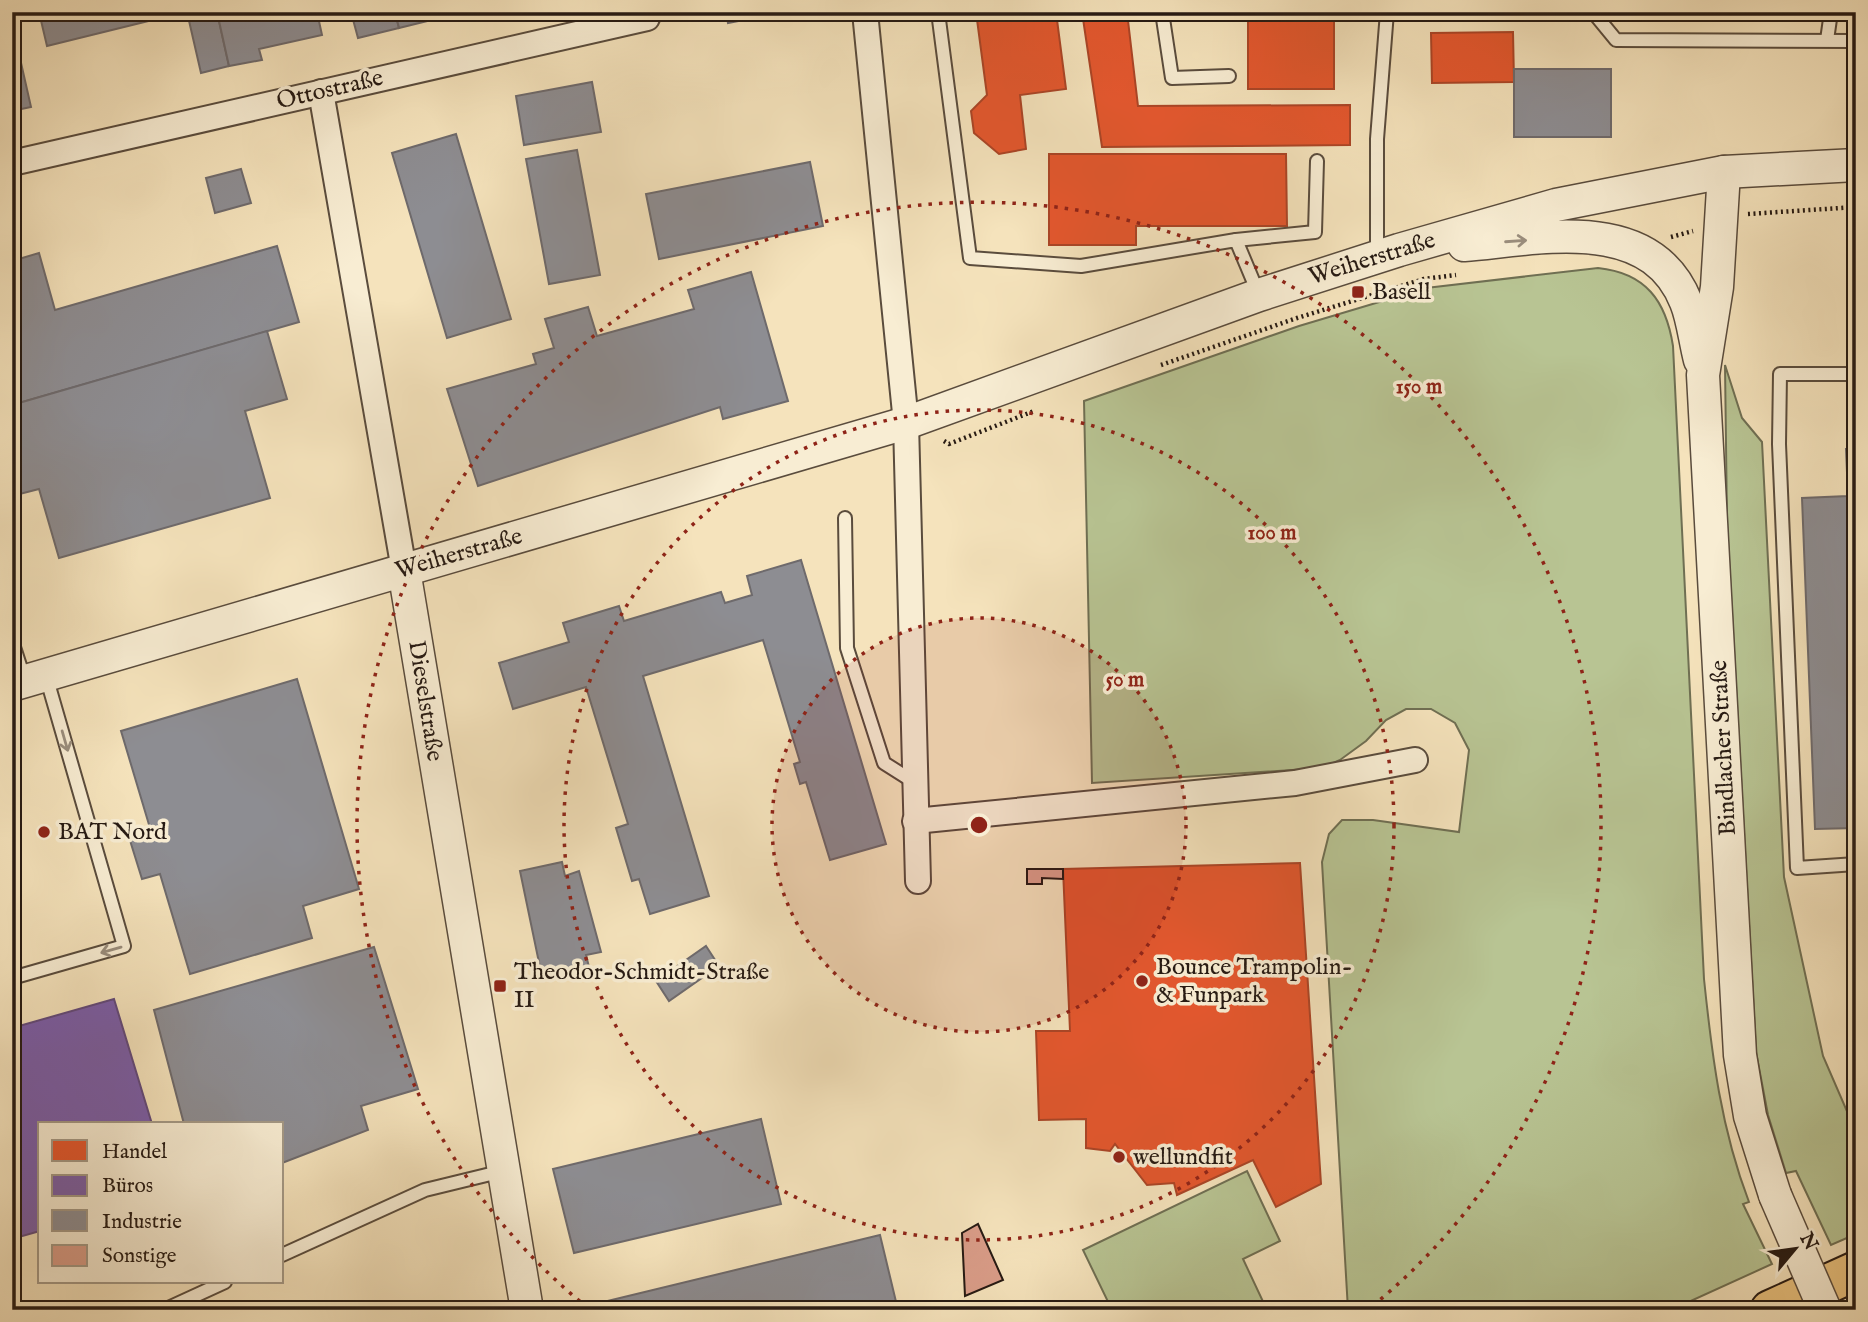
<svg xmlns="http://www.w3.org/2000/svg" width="1868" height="1322" font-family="'IM FELL English',serif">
	<rect width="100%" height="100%" fill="#f5e3bc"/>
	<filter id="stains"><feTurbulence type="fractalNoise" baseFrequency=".00286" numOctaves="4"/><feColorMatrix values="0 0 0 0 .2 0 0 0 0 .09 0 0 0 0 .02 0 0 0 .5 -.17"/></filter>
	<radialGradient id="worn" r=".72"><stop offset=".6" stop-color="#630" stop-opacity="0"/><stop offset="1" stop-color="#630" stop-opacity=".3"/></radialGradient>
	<g fill="#b8c493" stroke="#6f6f53" stroke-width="2">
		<path d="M1598 268C1646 273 1666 301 1673 346L1704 979C1712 1056 1721 1129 1749 1202L1743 1204 1772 1264 1671 1310H1348L1322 862 1329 834 1342 820H1373L1459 832 1469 750 1455 723 1431 709H1406L1386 720 1366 741 1340 760 1322 768 1092 783 1084 401 1299 326 1426 288Z"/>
		<path d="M1725 365 1742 418 1762 442 1784 877 1823 1056 1856 1132V1234L1831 1245 1796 1171 1786 1173 1768 1115 1756 1052 1727 522Z"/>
		<path d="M1247 1171 1280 1241 1243 1259 1267 1310H1112L1083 1250Z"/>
	</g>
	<g fill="#e4572e" stroke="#ab4526" stroke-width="2">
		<path d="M976 12H1056L1066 89 1020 95 1026 149 999 154 974 133 971 111 987 95Z"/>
		<path d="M1082 12H1127L1138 106 1350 105V145L1102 147Z"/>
		<rect x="1248" y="12" width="86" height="77"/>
		<path d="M1513 32 1514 82 1432 83 1431 33Z"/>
		<path d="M1049 154H1286L1287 226H1136V245H1049Z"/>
		<path d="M1300 863 1321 1184 1276 1207 1253 1160 1177 1195 1174 1183 1147 1185 1115 1144 1110 1151 1086 1148V1119L1039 1120 1036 1031H1070L1063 869Z"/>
	</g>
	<path fill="#7b5ea7" stroke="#624a7b" stroke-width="2" d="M114 999 152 1124H40V1231L12 1239V1028Z"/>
	<g fill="#8d8d92" stroke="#6e6a6c" stroke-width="2">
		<path d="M39 12H185L47 46Z"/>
		<path d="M187 12H217L229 66 201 73Z"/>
		<path d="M217 12H242L243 16 260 12H317L322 35 259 49 262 60 229 66Z"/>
		<path d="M351 12H395L399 28 358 38Z"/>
		<path d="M395 12H456V14L399 28Z"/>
		<path d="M726 12H785L728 23Z"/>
		<path d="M19 54 31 107 12 111V56Z"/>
		<rect x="1514" y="69" width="97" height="68"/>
		<path d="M592 82 601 132 524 145 516 96Z"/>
		<path d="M456 134 511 319 447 338 392 153Z"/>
		<path d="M577 150 600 275 549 284 526 159Z"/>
		<path d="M810 162 823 226 659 259 646 194Z"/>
		<path d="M241 169 251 203 215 213 206 178Z"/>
		<path d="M277 246 299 322 12 405V261L39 253 55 310Z"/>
		<path d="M751 272 788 401 723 419 720 407 478 486 447 389 536 364 533 354 554 348 545 319 588 307 597 336 694 309 688 290Z"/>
		<path d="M267 331 287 399 245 411 270 498 59 558 39 489 12 496V405Z"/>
		<path d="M1846 449H1856V828L1815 829 1802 498 1848 496Z"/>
		<path d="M801 560 886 844 830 860 806 782 800 784 794 764 800 762 763 640 643 676 709 896 650 914 639 879 632 881 616 828 628 824 586 687 513 709 499 663 569 642 563 623 619 606 624 621 721 592 725 603 752 595 747 576Z"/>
		<path d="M297 679 359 889 303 906 312 938 190 974 160 874 142 879 128 834 150 828 121 731Z"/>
		<path d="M562 862 565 876 579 871 601 952 586 955 589 967 542 977 520 871Z"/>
		<path d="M706 946 719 966 669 1001 656 981Z"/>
		<path d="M374 947 418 1089 361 1106 368 1130 282 1163V1124H184L154 1010Z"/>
		<path d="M761 1119 781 1204 574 1253 553 1169Z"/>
		<path d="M880 1235 898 1310H596L595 1304Z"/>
	</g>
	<g fill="#da9d89" stroke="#261a13" stroke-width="2">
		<path d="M1027 869H1063V879L1042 878V884H1027Z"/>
		<path d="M978 1224 1003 1280 965 1296 962 1233Z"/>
	</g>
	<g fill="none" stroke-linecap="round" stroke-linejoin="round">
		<g stroke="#5a4c3d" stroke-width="16">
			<g id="service">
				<path d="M938 12 970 258 1081 266 1236 240 1259 295"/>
				<path d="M1162 12 1172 78 1229 76"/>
				<path d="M1593 12 1616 40 1856 41"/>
				<path d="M1827 40 1831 12"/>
				<path d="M1236 240 1315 232 1317 161"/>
				<path d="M1377 256V139L1387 12"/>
				<path d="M1856 374H1780L1779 444 1797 868 1856 864"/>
				<path d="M845 518 847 648 884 763 914 782"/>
				<path d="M12 641 25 681"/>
				<path d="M12 978 124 946 46 676"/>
				<path d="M282 1255 425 1190 503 1171"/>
				<path d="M164 1310 225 1282"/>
			</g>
		</g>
		<g stroke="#5a4c3d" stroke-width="28">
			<g id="minor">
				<path d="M865 12 906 423 918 881"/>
				<path d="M321 92 404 570"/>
				<path d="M12 163 647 18"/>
				<path d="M915 821 1295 783 1415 760"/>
			</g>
		</g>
		<g stroke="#5a4c3d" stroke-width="35">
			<g id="tertiary">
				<path d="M1724 172 1717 287 1703 375 1740 1055 1750 1116 1775 1195"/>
				<path d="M1464 245C1539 239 1650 212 1686 302 1693 319 1695 341 1700 360"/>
				<path d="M404 570 527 1310"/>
				<path d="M12 685 906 423 1259 295 1399 250 1556 205 1724 172 1856 165"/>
			</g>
		</g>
		<g stroke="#261a13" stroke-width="42">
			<path id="motorway" d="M1770 1310 1856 1271"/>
		</g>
		<g stroke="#261a13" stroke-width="4.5" stroke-dasharray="2 3.5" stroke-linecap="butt">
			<path d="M1748 214 1856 207"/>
			<path d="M1671 237 1693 231"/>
			<path d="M1161 365 1297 318 1424 279 1456 275"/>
			<path d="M944 441 949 444 1034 411"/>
		</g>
		<use href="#service" stroke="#f8edd3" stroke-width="12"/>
		<use href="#minor" stroke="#f8edd3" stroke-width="24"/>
		<use href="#tertiary" stroke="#f8edd3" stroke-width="32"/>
		<use href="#motorway" stroke="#eac27e" stroke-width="38"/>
		<g stroke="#5a4c3d" stroke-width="35" stroke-linecap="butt">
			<path id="tertiary-bridge" d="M1775 1195 1825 1310"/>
		</g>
		<use href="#tertiary-bridge" stroke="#f8edd3" stroke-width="32"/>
	</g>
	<defs><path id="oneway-shaft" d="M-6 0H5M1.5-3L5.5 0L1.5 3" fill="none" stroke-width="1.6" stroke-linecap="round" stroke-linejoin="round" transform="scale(1.75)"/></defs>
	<g stroke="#9a8e7d">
		<use href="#oneway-shaft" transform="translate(1516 241) rotate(-4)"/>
		<use href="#oneway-shaft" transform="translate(65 741) rotate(74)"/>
		<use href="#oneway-shaft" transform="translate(111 950) rotate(164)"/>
	</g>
	<circle cx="979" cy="825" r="207" fill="#8f2418" fill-opacity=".12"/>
	<g fill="none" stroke="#8f2418" stroke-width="3.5" stroke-dasharray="3.5 7">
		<circle cx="979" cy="825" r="207"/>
		<circle cx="979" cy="825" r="415"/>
		<path d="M588 1308A622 622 0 1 1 1370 1308"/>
	</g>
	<g fill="#8f2418" stroke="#f8edd3" stroke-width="2.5">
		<rect x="1351" y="285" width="14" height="14" rx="3.5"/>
		<circle cx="44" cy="832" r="7"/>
		<circle cx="1142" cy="981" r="7"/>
		<rect x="493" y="979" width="14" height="14" rx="3.5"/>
		<circle cx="1119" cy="1157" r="7"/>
	</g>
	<g text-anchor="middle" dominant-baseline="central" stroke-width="7" stroke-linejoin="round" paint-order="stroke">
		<g font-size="24" fill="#261a13" stroke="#f8edd3">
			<text transform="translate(330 90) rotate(-13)">Ottostraße</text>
			<text transform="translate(1372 259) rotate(-17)">Weiherstraße</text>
			<text transform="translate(459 554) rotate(-16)">Weiherstraße</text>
			<text transform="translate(425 701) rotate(81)">Dieselstraße</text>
			<text transform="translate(1724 748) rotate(-93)">Bindlacher Straße</text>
		</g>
		<g font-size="24" fill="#261a13" stroke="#f8edd3" text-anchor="start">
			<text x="1372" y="292">Basell</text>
			<text x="58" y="832">BAT Nord</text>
			<text x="1156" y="967">Bounce Trampolin-<tspan x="1156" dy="28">&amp; Funpark</tspan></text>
			<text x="514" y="972">Theodor-Schmidt-Straße<tspan x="514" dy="28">II</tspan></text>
			<text x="1133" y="1157">wellundfit</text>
		</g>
	</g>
	<circle cx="979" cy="825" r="10" fill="#8f2418" stroke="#f8edd3" stroke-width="3.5"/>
	<g font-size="21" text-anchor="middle" font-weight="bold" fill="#8f2418" stroke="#f8edd3" stroke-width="7" stroke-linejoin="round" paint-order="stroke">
		<text x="1419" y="393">150 m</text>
		<text x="1272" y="539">100 m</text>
		<text x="1125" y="686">50 m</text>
	</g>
	<rect width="1868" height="1322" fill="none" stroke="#f5e3bc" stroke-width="42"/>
	<rect x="14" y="14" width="1840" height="1294" fill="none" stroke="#261a13" stroke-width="3.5"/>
	<rect x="21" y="21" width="1826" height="1280" fill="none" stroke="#261a13" stroke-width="2"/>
	<rect x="38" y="1122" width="245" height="161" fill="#f8edd3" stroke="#a49986" stroke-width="2"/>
	<rect x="52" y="1140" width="35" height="21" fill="#e4572e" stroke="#a49986" stroke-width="2"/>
	<text x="102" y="1158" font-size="21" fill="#261a13">Handel</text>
	<rect x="52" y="1175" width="35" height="21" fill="#7b5ea7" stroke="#a49986" stroke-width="2"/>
	<text x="102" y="1192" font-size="21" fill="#261a13">Büros</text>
	<rect x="52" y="1210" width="35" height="21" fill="#8d8d92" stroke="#a49986" stroke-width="2"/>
	<text x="102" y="1228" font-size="21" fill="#261a13">Industrie</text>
	<rect x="52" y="1245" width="35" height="21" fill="#da9d89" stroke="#a49986" stroke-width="2"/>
	<text x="102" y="1262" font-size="21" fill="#261a13">Sonstige</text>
	<g transform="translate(1795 1249) rotate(61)" stroke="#f8edd3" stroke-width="5" paint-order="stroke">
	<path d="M0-5L12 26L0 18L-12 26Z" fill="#261a13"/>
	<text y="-10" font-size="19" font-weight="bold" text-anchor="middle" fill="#261a13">N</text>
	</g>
	<rect width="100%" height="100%" filter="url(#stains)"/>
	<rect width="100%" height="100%" fill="url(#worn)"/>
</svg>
